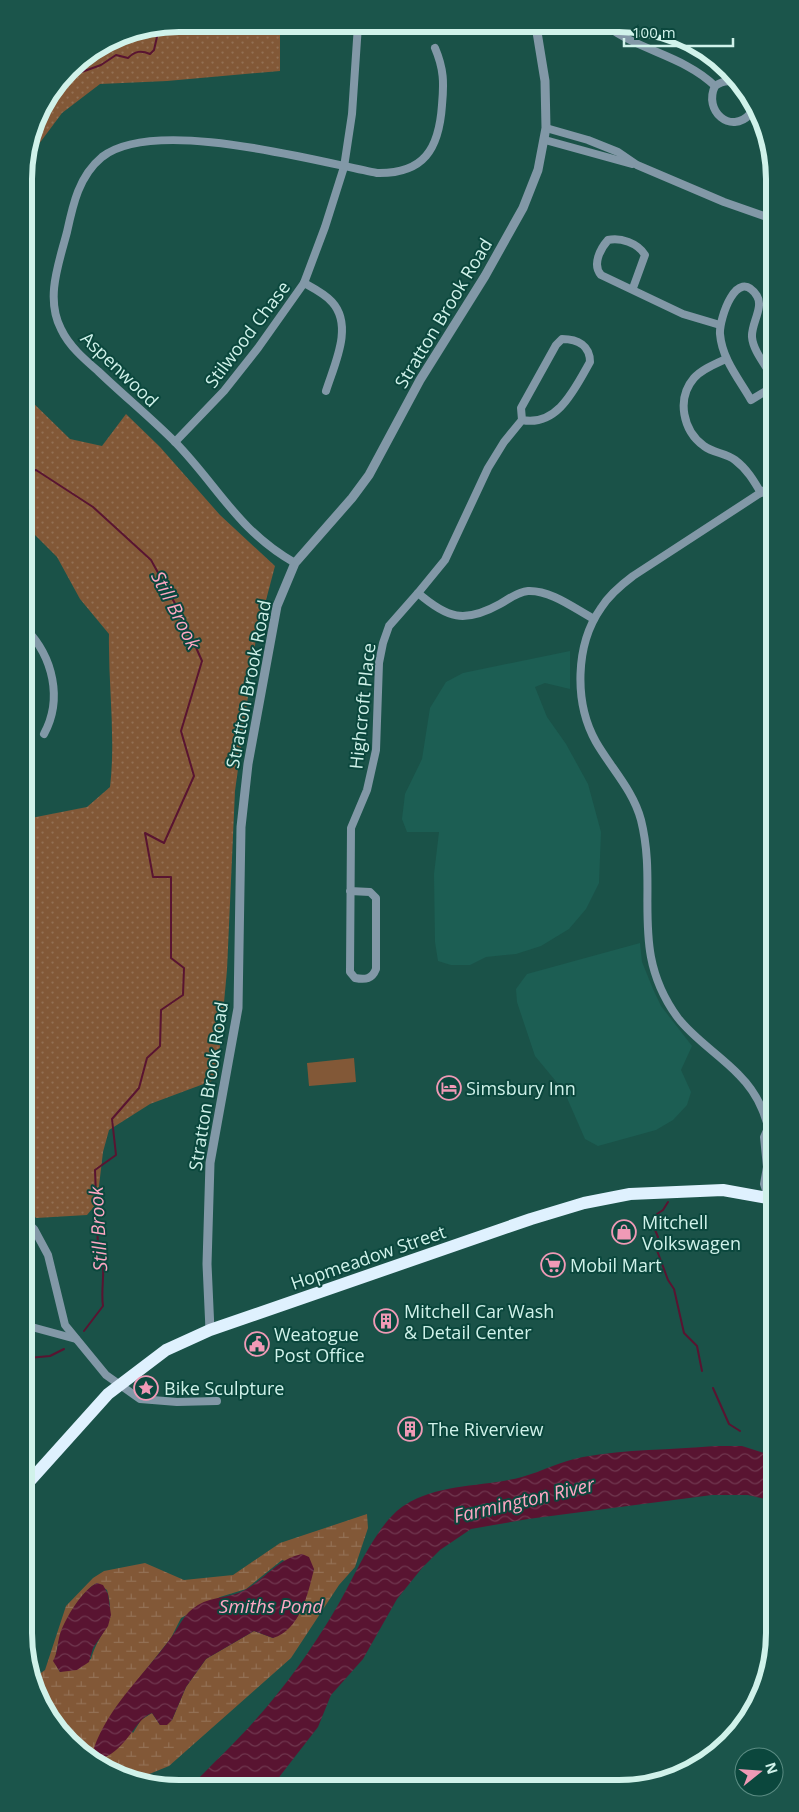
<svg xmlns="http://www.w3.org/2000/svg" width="799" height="1812" font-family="'Open Sans',sans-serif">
	<defs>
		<pattern id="wetland-marsh" width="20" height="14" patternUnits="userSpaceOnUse" patternTransform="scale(1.25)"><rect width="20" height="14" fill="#825837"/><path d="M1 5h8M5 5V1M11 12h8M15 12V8" fill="none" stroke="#937054"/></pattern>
		<pattern id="park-dots" width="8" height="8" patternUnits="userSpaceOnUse" patternTransform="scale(1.25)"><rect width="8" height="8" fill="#825837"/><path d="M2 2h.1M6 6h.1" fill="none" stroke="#937054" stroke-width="1.8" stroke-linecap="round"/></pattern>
		<pattern id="water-waves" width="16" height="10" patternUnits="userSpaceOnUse" patternTransform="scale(1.25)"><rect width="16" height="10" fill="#591431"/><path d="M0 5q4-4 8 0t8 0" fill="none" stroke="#70374f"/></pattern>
	</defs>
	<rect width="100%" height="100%" fill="#1a5248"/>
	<g fill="#1c5e53">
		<path d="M570 651V689L545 683 535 687 547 717 566 744 588 784 601 832 599 883 586 909 569 929 541 946 516 954 486 957 470 965H451L438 961 435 942 434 874 439 832H407L402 819 405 794 422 759 430 708 446 682 463 673Z"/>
		<path d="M640 943 642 962 653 989 661 1006 692 1046 681 1070 691 1092 687 1105 673 1120 656 1130 598 1146 585 1139 564 1091 535 1056 517 1002 516 989 527 974Z"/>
	</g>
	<path fill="#825837" d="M354 1058 356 1082 309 1086 307 1063Z"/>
	<path fill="url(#wetland-marsh)" fill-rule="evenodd" d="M367 1514 368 1528 355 1567 339 1585 291 1658 169 1766 137 1779 77 1749 50 1719 32 1679 45 1670 66 1606 93 1578 104 1571 145 1563 184 1580 233 1575 280 1543ZM282 1560 314 1569 298 1616 273 1638 254 1631 206 1659 186 1687 172 1720 160 1725 152 1713 141 1720 133 1733 114 1710 171 1638 181 1618 220 1597 246 1589ZM97 1583 107 1590C117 1625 100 1629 91 1659L60 1672C45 1653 77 1592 97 1583Z"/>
	<g fill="url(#park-dots)">
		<path d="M179 24H280V71L167 81 100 84 62 113 27 160 40 110 77 63 120 35Z"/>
		<path d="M25 395 70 439 102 446 126 414 160 447 220 515 275 566 256 638 235 791 227 970 217 1079 150 1104 109 1130 103 1152 97 1203 87 1215 36 1218 28 1209 26 819 87 807 110 787C116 736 108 685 109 634L80 599 57 557 25 525Z"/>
	</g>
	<g fill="url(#water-waves)">
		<path d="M715 1446H742L774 1456V1501L748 1495H712L528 1519 471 1529 440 1550 422 1568 397 1599 363 1659 331 1695 318 1727 273 1785H191C203 1775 214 1762 226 1751 272 1705 305 1661 338 1605 355 1576 377 1522 405 1505 439 1483 484 1487 522 1477 543 1471 561 1461 583 1457 626 1449 671 1450 715 1446Z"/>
		<path d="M302 1554 309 1557 314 1569C308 1594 300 1630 273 1638L254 1631 206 1659 186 1687 172 1720 167 1725H160L152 1713C135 1719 127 1749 103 1758L97 1754 94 1748C109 1706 144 1675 170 1639 180 1626 183 1614 198 1605 213 1596 231 1598 245 1590 266 1578 278 1559 302 1554Z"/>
		<path d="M97 1583 103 1585 108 1594 111 1615 108 1626 93 1648 89 1662 77 1670 60 1672 53 1661C58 1652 57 1644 60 1634 65 1619 82 1590 97 1583Z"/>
	</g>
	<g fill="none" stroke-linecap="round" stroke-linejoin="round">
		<g stroke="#591431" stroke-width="2">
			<path d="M58 87 61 88 76 74 101 65 116 55 128 58C135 51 141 50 150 54L154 50 159 28"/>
			<path d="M25 473 36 470 93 507 151 560 183 618 202 661 181 731 194 776 164 843 145 833 153 877H171V958L184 968 183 995 161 1010 160 1046 147 1058 139 1088 112 1119 116 1155 95 1170 98 1247C108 1264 100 1287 103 1306L84 1331"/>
			<path d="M668 1202 663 1210 657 1214 653 1225 658 1237 655 1245 668 1280 674 1289 684 1333 697 1346 702 1371"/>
			<path d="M28 1358 50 1356 64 1349"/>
			<path d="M713 1388 729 1424 740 1431"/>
		</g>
		<g stroke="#8298a7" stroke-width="8">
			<path d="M607 26C640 51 684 56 715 86"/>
			<path d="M744 88C734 80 725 79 715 86 703 111 731 135 750 114L752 100"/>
			<path d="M546 128 588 140 618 152 637 165 724 202 770 218"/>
			<path d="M545 140 632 164"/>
			<path d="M304 283C313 288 325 294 332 302 354 326 334 365 326 391"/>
			<path d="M633 288 645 255C638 243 620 237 608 240 600 249 592 265 601 275L683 314 720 325"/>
			<path d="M726 359C715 364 702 369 694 378 676 399 683 431 704 446 713 453 726 453 735 460 747 469 754 481 761 493"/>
			<path d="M771 375C764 363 753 350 752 337 751 324 764 307 757 296 737 265 719 319 720 334 722 359 739 379 751 400L771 388"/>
			<path d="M522 420C558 427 575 388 590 362 590 346 578 339 562 339L556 345 521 408 522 420 504 442 488 468 445 560 418 593C447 618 464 624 500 604 509 599 517 592 528 591 551 590 575 609 594 619"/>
			<path d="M175 442 224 391 258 348 304 283 325 227 344 167 352 114 358 25"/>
			<path d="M771 486 633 576C621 585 609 595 601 608 575 645 574 703 596 742 611 768 633 790 641 820 659 892 628 950 678 1018 694 1039 720 1055 739 1075 748 1084 757 1097 762 1109 766 1117 766 1126 773 1132"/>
			<path d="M295 563C238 531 218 486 175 442 150 417 123 395 98 371 84 359 69 346 61 329 45 298 59 263 67 232 73 204 79 176 102 157 154 116 315 161 377 173 424 174 439 149 442 105 444 83 444 69 435 48"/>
			<path d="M26 629C53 657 63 699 44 734"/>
			<path d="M350 891 370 892 376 898V969C372 979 366 980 355 978L350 972 351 828 367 790 376 750 379 663 383 643 389 626 418 593"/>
			<path d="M768 1128 764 1137 767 1167 764 1184 769 1199"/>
			<path d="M28 1223 34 1229 48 1255 65 1325 106 1375 140 1399 177 1402 217 1401"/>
			<path d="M28 1326 76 1339"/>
		</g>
		<path stroke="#8298a7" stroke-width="9" d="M210 1330 207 1264 210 1163 238 1008 241 827 248 764 277 606 295 563 352 498 369 475 420 380 485 276 523 208 538 170 546 128 545 81 536 26"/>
		<path stroke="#dff1fe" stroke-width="12" d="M28 1483 108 1394 166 1350 210 1330 531 1219 584 1203 630 1194 723 1190 773 1199"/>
	</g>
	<defs>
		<g id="hotel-ring" transform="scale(1.25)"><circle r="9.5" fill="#0b473d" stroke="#f09ab6" stroke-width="1.5"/><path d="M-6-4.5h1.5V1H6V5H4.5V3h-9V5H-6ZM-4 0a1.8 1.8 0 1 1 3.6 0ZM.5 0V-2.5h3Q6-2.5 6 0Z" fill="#f09ab6"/></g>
		<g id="shop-ring" transform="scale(1.25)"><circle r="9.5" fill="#0b473d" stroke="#f09ab6" stroke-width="1.5"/><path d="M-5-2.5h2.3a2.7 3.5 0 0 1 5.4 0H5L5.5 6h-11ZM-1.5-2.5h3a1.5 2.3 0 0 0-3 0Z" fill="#f09ab6"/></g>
		<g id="supermarket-ring" transform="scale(1.25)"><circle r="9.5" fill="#0b473d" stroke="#f09ab6" stroke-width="1.5"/><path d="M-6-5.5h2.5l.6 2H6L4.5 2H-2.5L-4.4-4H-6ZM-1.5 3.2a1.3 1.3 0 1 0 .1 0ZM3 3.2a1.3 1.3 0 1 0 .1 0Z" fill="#f09ab6"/></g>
		<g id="building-ring" transform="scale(1.25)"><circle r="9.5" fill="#0b473d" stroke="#f09ab6" stroke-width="1.5"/><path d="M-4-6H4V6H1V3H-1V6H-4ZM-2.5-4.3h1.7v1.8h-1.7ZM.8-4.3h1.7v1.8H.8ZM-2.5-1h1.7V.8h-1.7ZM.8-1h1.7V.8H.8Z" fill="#f09ab6"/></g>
		<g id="civic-ring" transform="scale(1.25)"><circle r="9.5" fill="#0b473d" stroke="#f09ab6" stroke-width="1.5"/><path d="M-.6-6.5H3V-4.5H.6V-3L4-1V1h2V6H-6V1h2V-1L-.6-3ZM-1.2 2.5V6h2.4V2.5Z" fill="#f09ab6"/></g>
		<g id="sight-ring" transform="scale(1.25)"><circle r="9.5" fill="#0b473d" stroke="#f09ab6" stroke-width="1.5"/><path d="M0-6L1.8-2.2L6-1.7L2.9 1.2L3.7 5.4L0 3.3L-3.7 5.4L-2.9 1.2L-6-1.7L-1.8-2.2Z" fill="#f09ab6"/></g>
	</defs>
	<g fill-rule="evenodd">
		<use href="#hotel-ring" x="449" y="1088"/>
		<use href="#shop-ring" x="624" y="1232"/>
		<use href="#supermarket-ring" x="553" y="1265"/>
		<use href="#building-ring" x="386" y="1321"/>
		<use href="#civic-ring" x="257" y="1344"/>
		<use href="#sight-ring" x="146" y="1388"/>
		<use href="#building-ring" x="410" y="1429"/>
	</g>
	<g text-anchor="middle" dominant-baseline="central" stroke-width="4" stroke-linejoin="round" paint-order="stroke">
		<g font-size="18" fill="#d0f2ea" stroke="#0b473d">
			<text transform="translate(443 313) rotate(-59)">Stratton Brook Road</text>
			<text transform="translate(247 334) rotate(-53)">Stilwood Chase</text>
			<text transform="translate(120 369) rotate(44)">Aspenwood</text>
			<text transform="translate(248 684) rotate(-79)">Stratton Brook Road</text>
			<text transform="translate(362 706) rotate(-84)">Highcroft Place</text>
			<text transform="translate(208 1086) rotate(-81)">Stratton Brook Road</text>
			<text transform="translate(368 1257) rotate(-19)">Hopmeadow Street</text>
		</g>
		<g font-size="18" fill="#d0f2ea" stroke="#0b473d" text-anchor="start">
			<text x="466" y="1088">Simsbury Inn</text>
			<text x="642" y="1222">Mitchell<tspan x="642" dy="21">Volkswagen</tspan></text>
			<text x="570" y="1265">Mobil Mart</text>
			<text x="404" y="1311">Mitchell Car Wash<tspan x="404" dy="21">&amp; Detail Center</tspan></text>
			<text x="274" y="1334">Weatogue<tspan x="274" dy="21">Post Office</tspan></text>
			<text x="164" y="1388">Bike Sculpture</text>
			<text x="428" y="1429">The Riverview</text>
		</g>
		<g font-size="19" font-style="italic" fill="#fea7c3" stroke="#0b473d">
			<text transform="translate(176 610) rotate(63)">Still Brook</text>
			<text transform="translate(98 1229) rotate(-93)">Still Brook</text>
			<text transform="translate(524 1500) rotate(-13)">Farmington River</text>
			<text x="271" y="1606">Smiths Pond</text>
		</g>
	</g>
	<path d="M0 0H799V1812H0ZM179 32H619A147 147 0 0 1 766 179V1633A147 147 0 0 1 619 1780H179A147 147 0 0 1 32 1633V179A147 147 0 0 1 179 32Z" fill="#1b554b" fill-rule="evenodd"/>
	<path fill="none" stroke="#d0f2ea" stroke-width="6" d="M179 32H619A147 147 0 0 1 766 179V1633A147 147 0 0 1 619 1780H179A147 147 0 0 1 32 1633V179A147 147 0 0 1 179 32Z"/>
	<g transform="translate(759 1772) rotate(73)"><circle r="24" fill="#0b473d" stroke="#5a8b82"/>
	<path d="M0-4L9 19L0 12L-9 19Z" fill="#f09ab6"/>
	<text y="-8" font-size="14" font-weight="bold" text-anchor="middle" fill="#d0f2ea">N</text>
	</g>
	<path d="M624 38v8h109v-8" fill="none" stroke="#d0f2ea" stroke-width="2.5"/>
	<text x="632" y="38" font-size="15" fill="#d0f2ea" stroke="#0b473d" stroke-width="4" paint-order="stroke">100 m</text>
</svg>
